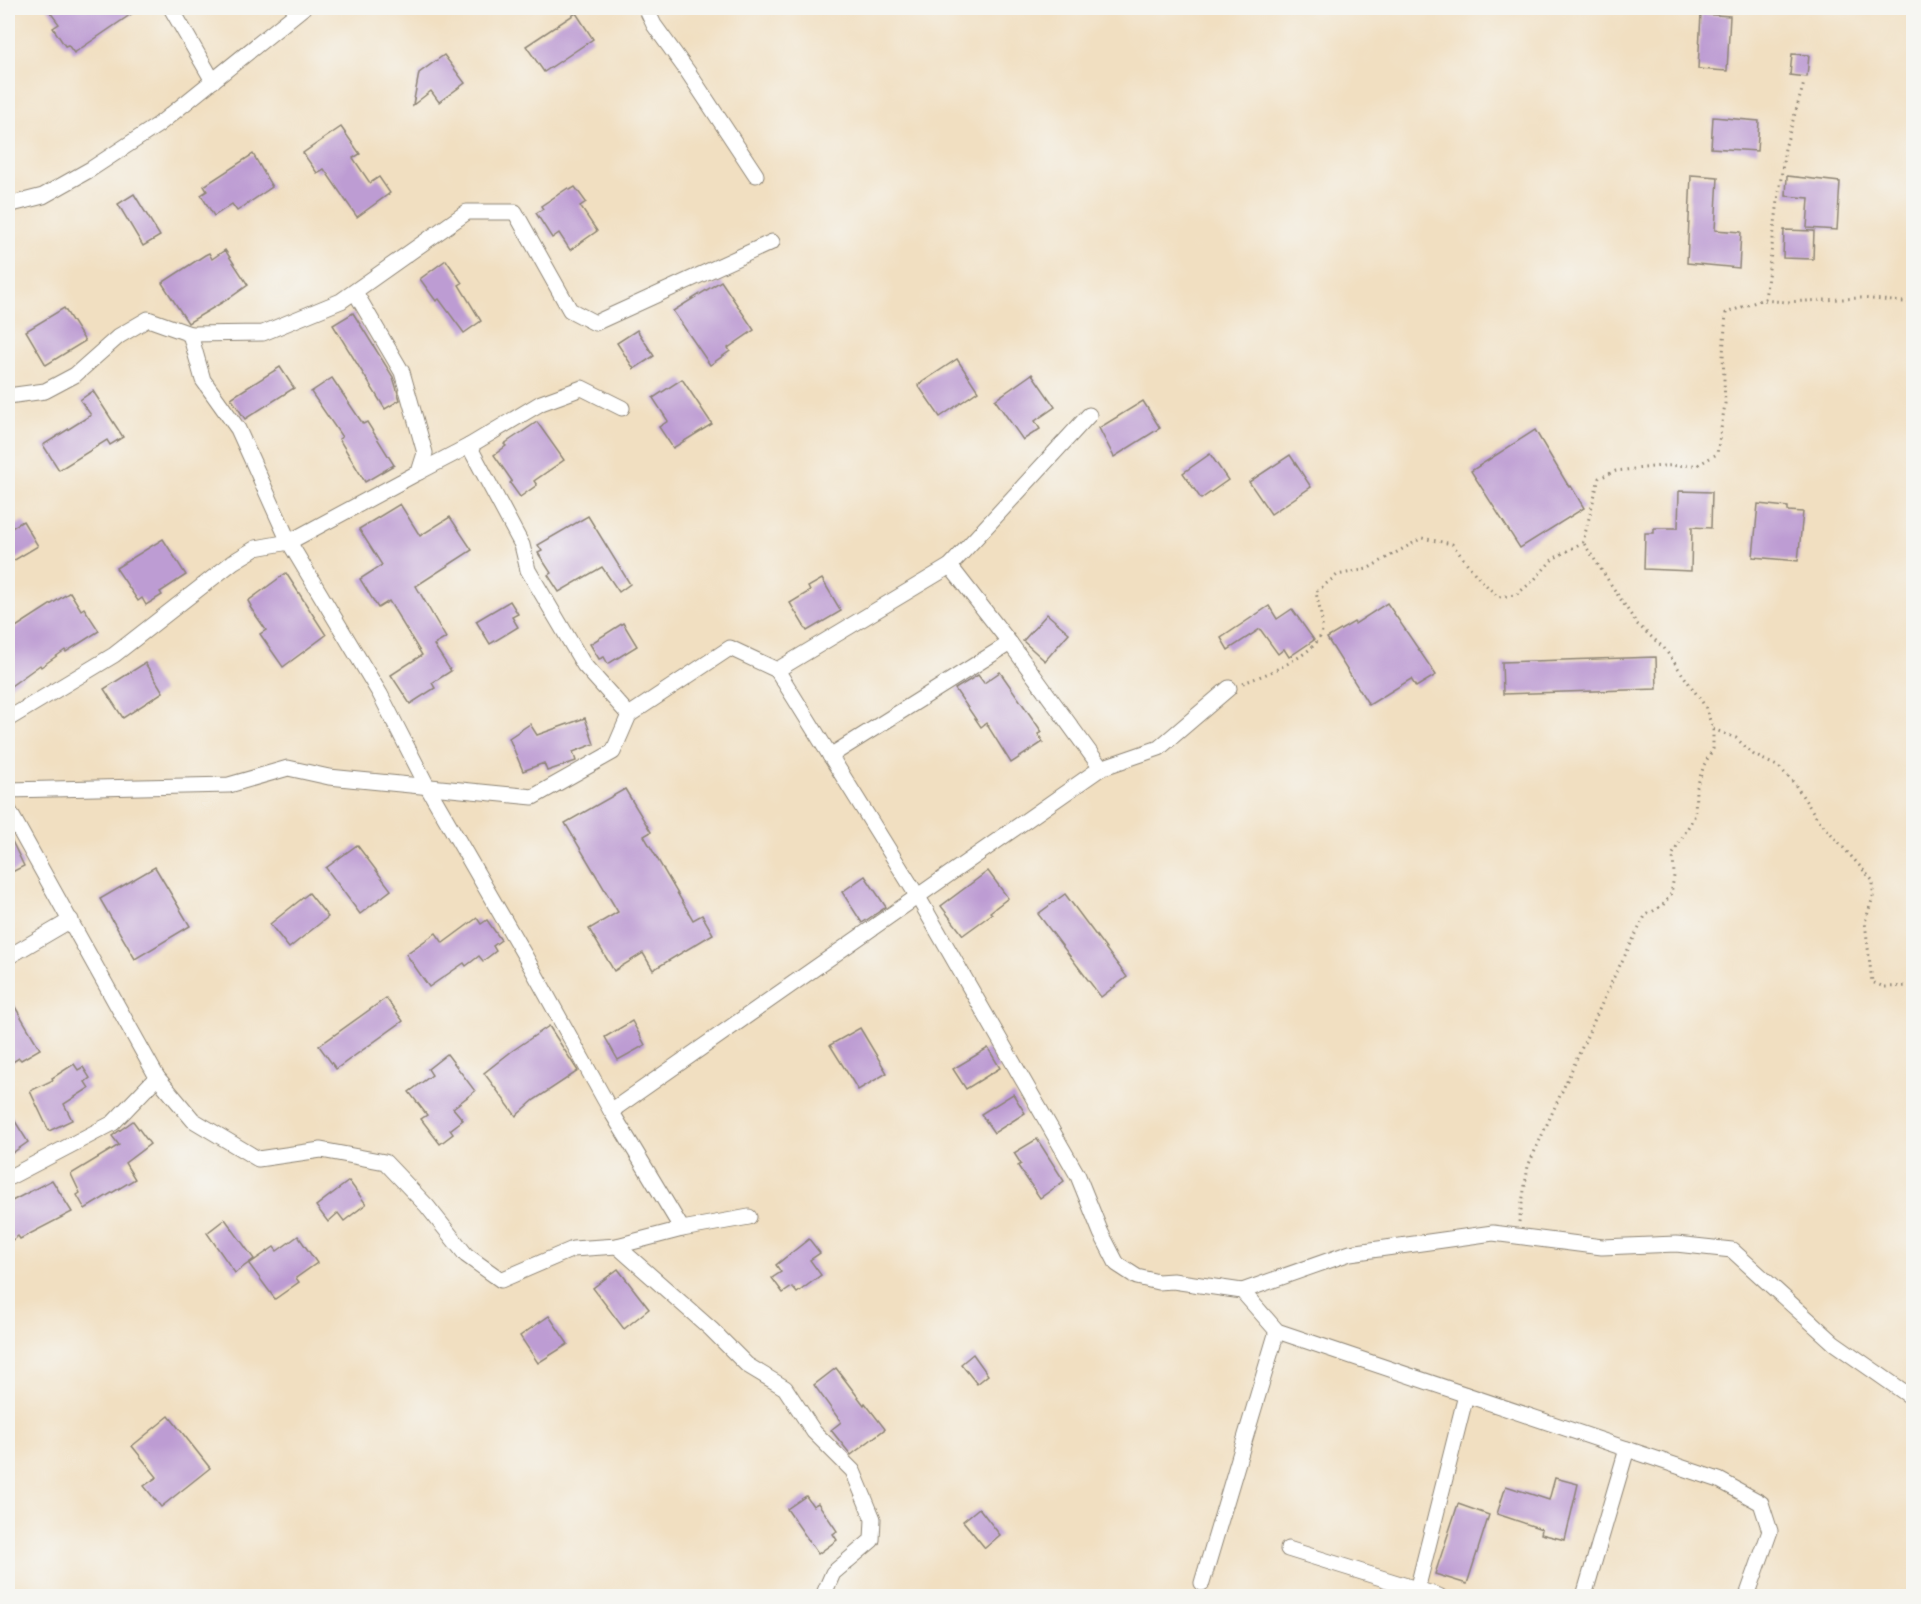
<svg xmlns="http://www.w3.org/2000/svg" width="1921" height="1604" font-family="'Playpen Sans',sans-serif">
	<rect width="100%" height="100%" fill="#f6f6f2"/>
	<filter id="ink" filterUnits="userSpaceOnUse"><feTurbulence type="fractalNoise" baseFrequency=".0167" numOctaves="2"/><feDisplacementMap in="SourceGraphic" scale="12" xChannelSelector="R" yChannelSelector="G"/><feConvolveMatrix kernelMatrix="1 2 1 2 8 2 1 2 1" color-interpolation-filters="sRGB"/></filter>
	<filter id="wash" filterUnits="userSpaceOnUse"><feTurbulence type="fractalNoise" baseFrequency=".008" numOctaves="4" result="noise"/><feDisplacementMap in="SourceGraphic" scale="24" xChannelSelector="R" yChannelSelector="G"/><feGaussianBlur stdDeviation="1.35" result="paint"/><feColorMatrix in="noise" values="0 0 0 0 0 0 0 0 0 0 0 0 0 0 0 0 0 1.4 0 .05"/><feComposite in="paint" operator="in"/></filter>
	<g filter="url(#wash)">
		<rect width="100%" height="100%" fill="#f1dfc1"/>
		<g id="blocks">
			<g fill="#bd9cd3">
				<path d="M47 8H140L74 53 68 45 65 46 53 28 59 24Z"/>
				<path d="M576 13 593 39 544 72 526 46Z"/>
				<path d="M1701 14 1730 16 1727 71 1698 69Z"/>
				<path d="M1792 54 1809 55 1807 77 1790 75Z"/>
				<path d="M444 55 465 83 439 102 431 91 413 105 419 73Z"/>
				<path d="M1713 117 1759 121 1757 151 1711 148Z"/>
				<path d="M341 127 360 154 353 158 370 183 379 177 390 193 357 217 324 169 317 173 303 153Z"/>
				<path d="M253 154 272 187 237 211 232 204 214 216 201 195 207 191 204 186Z"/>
				<path d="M1691 175 1718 177 1715 230 1741 232 1739 268 1687 263Z"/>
				<path d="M1787 176 1840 182 1837 230 1807 228 1809 198 1786 196Z"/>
				<path d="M575 187 586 202 580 206 597 231 570 250 559 233 552 238 536 213 543 209 541 206 568 188 570 190Z"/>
				<path d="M134 194 160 236 143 246 118 204Z"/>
				<path d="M1784 230 1814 231 1813 259 1783 258Z"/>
				<path d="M225 250 248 285 231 297 188 323 162 283 205 255 209 253 212 259Z"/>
				<path d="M446 260 462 283 459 285 481 321 464 333 439 299 436 301 420 279Z"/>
				<path d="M721 281 754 330 728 348 730 351 710 365 673 311Z"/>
				<path d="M64 308 85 341 46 365 26 331Z"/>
				<path d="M353 313 393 377 400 400 385 409 333 325Z"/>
				<path d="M637 330 654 356 634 369 617 343Z"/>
				<path d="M957 359 978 391 940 417 918 385Z"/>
				<path d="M280 367 294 388 245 419 231 398Z"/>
				<path d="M1032 374 1055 407 1035 421 1040 429 1023 440 995 400Z"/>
				<path d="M332 378 363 424 367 422 394 465 365 482 339 439 342 437 311 392Z"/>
				<path d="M682 379 712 424 673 448 659 427 668 421 653 398Z"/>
				<path d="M93 391 123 437 110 445 107 440 59 470 43 445 91 415 80 400Z"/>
				<path d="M1143 401 1160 428 1114 457 1099 428Z"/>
				<path d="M537 422 564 460 534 481 537 485 520 497 510 483 512 481 494 455 506 446 504 444Z"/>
				<path d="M1535 430 1569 487 1571 486 1584 508 1520 548 1471 471Z"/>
				<path d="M1210 454 1228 480 1201 499 1183 473Z"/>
				<path d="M1290 455 1311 487 1271 514 1249 482Z"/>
				<path d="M1679 491 1712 492 1711 528 1692 527 1691 571 1644 569 1645 533H1654V528H1678Z"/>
				<path d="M400 504 420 536 450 517 472 550 416 586 446 638 434 645 451 671 432 683 435 688 410 704 391 675 422 655 389 601 378 608 360 579 382 565 359 529Z"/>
				<path d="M1758 504 1788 507V511L1803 512 1798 561 1753 557Z"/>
				<path d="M588 516 630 584 619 592 602 567 559 592 548 575 551 573 538 553 542 551 538 545Z"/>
				<path d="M23 521 38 546 8 564V530Z"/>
				<path d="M163 539 186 575 160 592 162 595 146 605 142 598 138 601 116 568Z"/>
				<path d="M286 573 326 635 283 667 260 634 266 630 250 607 251 606 248 601Z"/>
				<path d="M822 579 841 611 807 631 790 603 810 591 808 587Z"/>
				<path d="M70 592 81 610 84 608 99 631 66 652 65 650 41 667 40 665 8 688V632Z"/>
				<path d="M510 601 518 614 512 617 518 627 490 644 476 621Z"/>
				<path d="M1387 603 1436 675 1416 687 1411 679 1369 705 1327 638 1354 622 1355 624Z"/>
				<path d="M1269 606 1277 619 1292 609 1314 640 1289 657 1284 649 1278 654 1260 629 1228 650 1221 638Z"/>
				<path d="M1047 614 1069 633 1045 661 1023 641Z"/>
				<path d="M623 623 637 646 608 664 604 657 599 659 590 644Z"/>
				<path d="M1656 657 1657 689 1503 694 1502 662Z"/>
				<path d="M145 663 163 692 123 718 104 689Z"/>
				<path d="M1000 672 1042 732 1038 734 1043 742 1011 763 986 723 981 727 955 689 978 675 984 683Z"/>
				<path d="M585 718 594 744 573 752 576 761 547 771 544 763 523 771 509 738 530 724 537 735Z"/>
				<path d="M625 789 651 832 644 836 693 920 702 915 713 934 653 970 643 953 614 971 589 929 618 912 565 823Z"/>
				<path d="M8 833 24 866 8 874Z"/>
				<path d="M357 845 391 890 360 914 326 868Z"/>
				<path d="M155 867 190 926 135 959 100 899Z"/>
				<path d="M988 871 1008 898 990 912 992 914 963 935 941 906Z"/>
				<path d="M865 876 886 907 862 923 842 892Z"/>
				<path d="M309 893 328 917 289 948 270 924Z"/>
				<path d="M1065 894 1127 977 1101 997 1038 914Z"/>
				<path d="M477 918 481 924 487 920 501 940 493 946 496 951 483 961 479 956 466 966 464 963 429 987 406 954 436 933 443 943Z"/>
				<path d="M8 995 40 1049 21 1060 19 1058 8 1065Z"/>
				<path d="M386 998 403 1021 336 1069 319 1046Z"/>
				<path d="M632 1021 645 1045 618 1060 605 1037Z"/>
				<path d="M549 1026 578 1071 534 1100 516 1116 484 1073 512 1051Z"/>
				<path d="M860 1028 887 1073 858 1090 830 1045Z"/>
				<path d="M988 1048 1000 1068 966 1089 953 1069Z"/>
				<path d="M447 1054 475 1091 453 1108 463 1120 450 1130 453 1134 440 1144 421 1119 427 1115 409 1092 432 1075 428 1069Z"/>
				<path d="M74 1064 78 1070 83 1067 90 1078 85 1082 89 1088 64 1104 72 1120 49 1131 30 1091 53 1080 52 1078Z"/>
				<path d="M1013 1094 1025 1113 994 1133 981 1114Z"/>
				<path d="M8 1110 28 1142 8 1156Z"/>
				<path d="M133 1121 150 1144 125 1163 135 1179 85 1209 77 1195 80 1193 71 1174 119 1145 112 1136Z"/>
				<path d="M1037 1139 1064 1181 1040 1198 1018 1166 1021 1164 1014 1153Z"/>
				<path d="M52 1180 72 1212 20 1239 18 1236 8 1243V1203Z"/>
				<path d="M349 1181 366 1204 344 1221 338 1213 328 1222 316 1206Z"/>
				<path d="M225 1219 254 1259 235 1273 207 1233Z"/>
				<path d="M298 1236 317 1263 296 1278 299 1282 275 1299 249 1264 274 1247 277 1251Z"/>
				<path d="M809 1239 820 1253 810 1260 821 1275 797 1293 792 1287 783 1293 772 1278 781 1272 776 1265Z"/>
				<path d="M618 1269 649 1309 624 1329 593 1288Z"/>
				<path d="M549 1316 568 1344 538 1363 520 1336Z"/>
				<path d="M973 1354 988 1375 977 1384 961 1364Z"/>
				<path d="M836 1368 864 1405 865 1403 885 1429 851 1455 831 1430 841 1422 814 1385Z"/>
				<path d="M169 1416 210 1468 161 1507 144 1486 157 1477 132 1446Z"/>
				<path d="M1555 1478 1578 1484 1565 1540 1541 1534 1542 1529 1497 1514 1506 1486 1549 1500Z"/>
				<path d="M806 1496 813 1506 818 1503 837 1531 833 1534 837 1540 818 1554 787 1509Z"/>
				<path d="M1458 1504 1489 1515 1467 1584 1435 1574Z"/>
				<path d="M979 1508 1000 1535 985 1548 963 1521Z"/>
			</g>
		</g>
	</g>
	<g filter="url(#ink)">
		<use href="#blocks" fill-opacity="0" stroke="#8e8576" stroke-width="1.5"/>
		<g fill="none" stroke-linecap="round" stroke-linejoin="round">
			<g stroke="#8e8576" stroke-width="17">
				<g id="street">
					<path d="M171 8 213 81"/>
					<path d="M646 8 654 25 688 72 756 175"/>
					<path d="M8 205 43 196 91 169 158 125 303 8"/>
					<path d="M190 334 203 380 238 429 289 542 380 694 428 788 525 956 611 1111 682 1229"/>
					<path d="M8 396 45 391 75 375 119 336 148 319 190 334 263 333 341 301 467 212H515L570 310 595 323 772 242"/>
					<path d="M469 446 541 403 582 388 622 408"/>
					<path d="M419 472 469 446 522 545 528 570 584 665 629 715"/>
					<path d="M950 566 1010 643 1101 768"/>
					<path d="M777 670 950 566 1089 415"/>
					<path d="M8 719 114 655 233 562 256 548 289 542 419 472 425 453 402 372 355 292"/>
					<path d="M830 756 1010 643"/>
					<path d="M8 790 229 785 288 768 329 777 533 797 613 752 629 715 730 648 777 670 918 897 1078 1176 1101 1233 1117 1264 1137 1277 1158 1282 1173 1281 1242 1291 1277 1331 1719 1480 1761 1503 1770 1531 1747 1596"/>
					<path d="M8 809 157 1077 193 1120 258 1159 321 1150 385 1162 427 1206 466 1255 501 1280 573 1249 617 1246 682 1229 749 1217"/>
					<path d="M8 957 71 920"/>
					<path d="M611 1111 1101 768 1159 748 1229 688"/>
					<path d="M8 1178 113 1123 157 1077"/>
					<path d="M617 1246 711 1329 747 1365 785 1388 814 1432 853 1471 873 1519 872 1540 833 1573 823 1596"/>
					<path d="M1242 1291 1350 1253 1493 1233 1602 1247 1676 1244 1732 1250 1834 1343 1914 1399"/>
					<path d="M1288 1549 1439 1596"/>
					<path d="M1202 1583 1277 1331"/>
					<path d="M1417 1590 1466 1395"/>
					<path d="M1584 1596 1627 1449"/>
				</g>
			</g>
			<g stroke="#8e8576" stroke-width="3" stroke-dasharray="1.5 4.5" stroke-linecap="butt">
				<path d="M1765 299 1785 148 1804 83"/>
				<path d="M1243 683C1263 676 1322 653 1322 629 1323 618 1318 604 1316 592L1337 575 1367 569 1422 538 1452 544 1476 575 1498 597 1516 595 1534 580 1553 559 1583 542 1599 478 1616 471 1662 466 1698 465 1717 454 1725 404 1723 354 1726 313 1761 300 1787 302 1861 298 1914 303"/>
				<path d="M1713 729 1736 738 1754 755 1779 767 1794 783 1817 818 1873 881V897L1865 922 1872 982 1884 987 1914 986"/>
				<path d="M1519 1222 1528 1166 1614 977 1645 916 1663 905 1671 894 1674 876 1673 854 1695 815 1696 790 1704 765 1713 749V729L1705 706 1664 648 1637 624 1583 542"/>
			</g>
			<use href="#street" stroke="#fff" stroke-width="15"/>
		</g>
	</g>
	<rect width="1921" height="1604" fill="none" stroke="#f6f6f2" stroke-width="30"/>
</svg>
